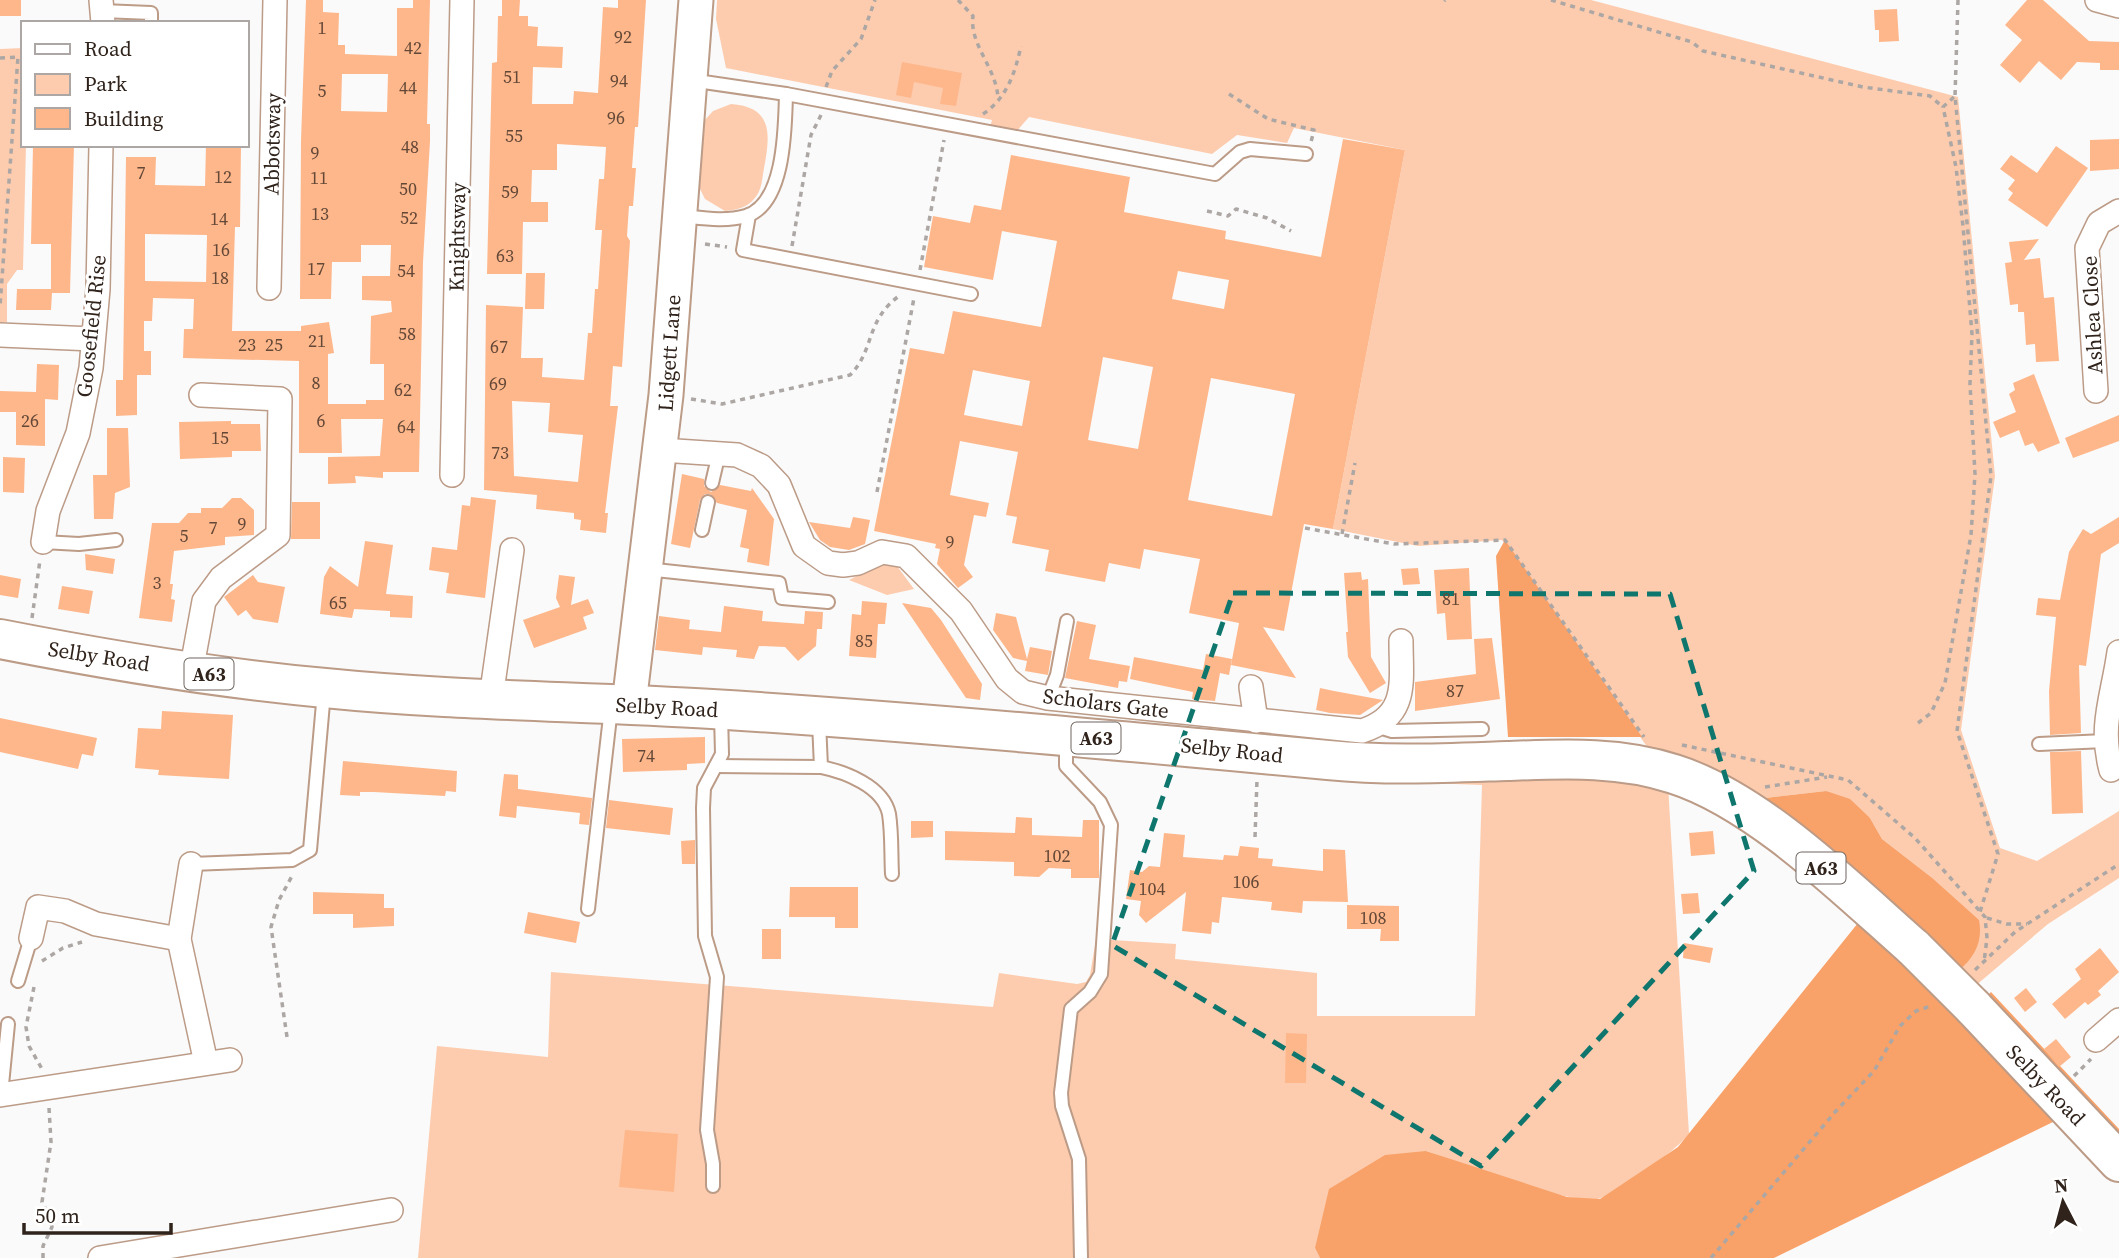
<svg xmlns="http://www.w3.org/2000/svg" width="2119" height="1258" font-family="'Source Serif 4',serif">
	<rect width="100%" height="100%" fill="#fafafa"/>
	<g fill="#fdccae">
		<path d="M717 0H1591L1958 97 1995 476 1961 730 2000 848 2037 861 2119 811V878L2048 924 1974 987 1959 970 1931 877 1882 839 1870 818 1826 791 1757 799 1738 781 1650 751 1502 540 1418 546 1333 529 1405 150 1294 128 1287 143 1237 135 1212 154 1029 117 1016 132 990 127 992 120 726 68 716 19Z"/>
		<path d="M23 48V145H26L23 270H17L7 284V322H0V49Z"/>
		<path d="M731 104C774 107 770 136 764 168 762 179 762 191 754 199 747 208 735 210 725 211L705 199 698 185 703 122 713 111Z"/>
		<path d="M882 563 897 566 914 589 887 595 849 580Z"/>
		<path d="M1552 771 1668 785 1689 1134C1677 1149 1615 1197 1597 1199 1556 1202 1469 1165 1426 1151L1315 1248 1320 1258H418L437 1046 548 1057 551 972 993 1007 999 973 1077 984 1086 982 1090 975 1096 939 1176 944 1175 959 1317 973V1016H1475L1482 785 1349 780Z"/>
	</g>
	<g fill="#f8a168">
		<path d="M1505 540 1642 737H1508L1496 556Z"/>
		<path d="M1826 791 1850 799 1870 818 1882 839 1931 877 1979 920C1983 941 1975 957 1959 970L1757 799Z"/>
		<path d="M1862 918 2057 1120 1774 1258H1320L1315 1248 1329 1189 1385 1155 1426 1151 1567 1197 1600 1199 1678 1147Z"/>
		<path d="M1991 992 2119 1129V1140L1984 999Z"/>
	</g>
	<g fill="#feb78b" fill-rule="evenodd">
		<rect x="0" y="0" width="21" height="16"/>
		<path d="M306 0H323V12L339 13 338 45H345V54L397 56V8H413V0H430L427 124H430V141L423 262 419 472H383V478L355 476 356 483 328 484V457L380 456 383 419H341L342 453H299V361L183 358 184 329H193L194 299 153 298 152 321H144V351H151V375H137V415L116 416V380H123L126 157H156L155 185 205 186 206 145H241L240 227H235L232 331H301V326L329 322 334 353 328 354V404H366V400H384V364H370L371 316 392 312 391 301 362 300V276H390L391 245H361V262H332L331 299H300L301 140ZM342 74H388L387 112 341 111ZM145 234 207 235 206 282 145 281Z"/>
		<path d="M502 0H520L519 16H528V26L538 27 537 46 563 47 562 68 533 67 532 104H573L574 91 598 93 603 7 618 8V0H646L638 127H635L632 168H636L633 206H629L627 236 630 241 622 367 613 366 610 406H618L605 513H608L606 533 580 530 581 520 574 519V513L536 509 537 495 484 490 486 305 523 307 521 358H543L542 377 584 380 588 333H592L595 289H598L602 230H595L599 179H604L606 147 557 144V170H532L531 202H548V222H523L522 274H487L492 63 497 62 498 16H502ZM512 401 550 403 548 432 583 435 578 482 514 476Z"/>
		<path d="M2027 0H2043L2089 41 2119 42V70H2100V63L2077 62 2061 80 2039 61 2020 83 2000 65 2022 40 2005 25Z"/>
		<path d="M1897 9 1899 41 1879 42V30H1875L1874 10Z"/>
		<path d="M902 62 962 73 956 106 940 104 943 88 914 82 911 98 896 95Z"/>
		<path d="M1343 139 1405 150 1333 529 1304 524 1284 631 1263 627 1296 678 1231 665 1239 623 1189 613 1200 559 1144 549 1140 569 1109 563 1105 582 1045 571 1049 550 1012 543 1017 517 1006 515 1018 452 960 441 950 495 989 503 986 517 974 515 964 565 973 577 958 588 937 564 940 549 935 548 936 544 874 531 910 348 944 354 953 311 1041 327 1057 241 1002 231 993 280 924 267 933 216 970 223 974 205 1001 210 1011 155 1130 177 1124 212 1226 231 1225 239 1321 257ZM1178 271 1229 280 1224 309 1172 299ZM1103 357 1153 367 1138 449 1088 440ZM973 370 1030 381 1022 426 964 415ZM1211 378 1295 394 1272 516 1188 500Z"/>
		<path d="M2119 139V169L2090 171V140Z"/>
		<path d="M33 145H74L70 293H52L51 310H16L17 289H51V244H31Z"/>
		<path d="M2056 146 2088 168 2047 227 2008 200 2013 193 2008 189 2015 180 2000 169 2011 155 2037 173Z"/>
		<path d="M2039 239 2024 260 2040 258 2044 298 2054 297 2059 361 2036 362 2035 344 2026 345 2024 312H2018V304L2010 305 2005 263 2012 262 2009 242Z"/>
		<path d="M526 273H545L544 309H525Z"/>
		<path d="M37 364 59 365 58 400 45 399V446L16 445V412H0V391L36 392Z"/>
		<path d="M2034 374 2060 443 2038 452 2033 443 2025 446 2019 430 2000 438 1993 422 2016 412 2009 394 2015 390 2013 383Z"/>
		<path d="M2119 415V441L2073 458 2065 438Z"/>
		<path d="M231 421V424H260L261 451H232V457L180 459 179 422Z"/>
		<path d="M107 428H128L130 487 115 493 113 519H94L93 475H107Z"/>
		<path d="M3 457 25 458 24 493 3 492Z"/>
		<path d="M682 474 704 479V486L711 492 720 485 751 491 752 488 774 519 769 566 747 562 749 549 740 547 747 510 717 503 710 494H705L700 500 690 548 671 544Z"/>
		<path d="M471 497 496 500 485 598 446 593 449 573 429 570 432 547 457 550 462 505 470 506Z"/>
		<path d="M232 498H241L254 510V535L225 537V545L174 551 170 584H173L171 599 175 600 172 622 139 618 152 523H179L188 513H201V508H222Z"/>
		<path d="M292 502H320V539H291Z"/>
		<path d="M853 517 870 520 865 544 849 550 830 547 820 540 809 522 850 528Z"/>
		<path d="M2119 517V543L2101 554 2086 666 2079 665 2081 733 2050 735 2049 691 2056 617 2036 615 2038 598 2060 600 2069 552 2083 529 2091 534Z"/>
		<path d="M365 541 393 545 386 594 413 596 412 618 390 617V611L354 609 352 618 320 614 324 577 330 566 358 587Z"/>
		<path d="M85 554 115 559 113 574 86 570Z"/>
		<path d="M1418 568 1420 584 1403 585 1401 569Z"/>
		<path d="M1469 568 1472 639 1447 640 1445 613 1437 614 1434 570Z"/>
		<path d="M1361 572 1362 580 1368 579 1371 657 1386 683 1370 693 1348 657 1346 632H1348L1344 573Z"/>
		<path d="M0 575 21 579 18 598 0 595Z"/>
		<path d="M253 575 258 582 285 587 278 623 253 619 246 610 238 616 224 597Z"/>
		<path d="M559 575 575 577 571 605 588 599 594 613 583 617 587 629 534 648 523 620 560 607 556 598Z"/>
		<path d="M62 586 93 591 89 614 58 609Z"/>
		<path d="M862 601 887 603 885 624H878L876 658 849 656 852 614 861 615Z"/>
		<path d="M902 603 931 608 941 620 982 684 980 700 966 698Z"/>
		<path d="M724 606 763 611 762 621 804 624 805 611 823 612 822 629H817L816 646 798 661 785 647 759 646 754 659 736 657 737 650 703 647 702 655 655 650 659 616 690 620 689 629 721 632Z"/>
		<path d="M996 613 1016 617 1027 659 1030 647 1052 651 1048 675 1025 671 1027 661 1013 658 993 630Z"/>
		<path d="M1077 621 1096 625 1089 659 1130 666 1127 682 1119 681 1118 688 1065 678Z"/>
		<path d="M1492 638 1500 699 1415 711V682L1476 674 1474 639Z"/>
		<path d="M1206 654 1232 659 1229 675 1220 673 1215 701 1192 699 1193 692 1130 679 1134 657 1203 670Z"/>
		<path d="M1320 688 1334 691 1383 700 1360 715 1330 713 1316 710Z"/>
		<path d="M162 711 233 715 229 779 158 775 159 770 135 768 138 728 161 729Z"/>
		<path d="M0 718 97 738 93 756 82 754 78 769 0 752Z"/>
		<path d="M705 737V763L687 764V770L623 772 622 739Z"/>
		<path d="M2081 751 2083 813 2052 814 2050 752Z"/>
		<path d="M343 761 457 771 456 792 446 791 445 796 374 792H360V796L340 795Z"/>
		<path d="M504 774 518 775V789L592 798 589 825 579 824 580 813 517 806 516 818 499 816Z"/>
		<path d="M609 800 673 808 670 835 606 828Z"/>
		<path d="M1016 817 1032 818V835L1082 837 1083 820H1099V878H1071V869L1049 868 1039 877 1014 876V862L945 860V831L1015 833Z"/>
		<path d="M911 821H933V837L911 838Z"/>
		<path d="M1713 831 1715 854 1691 856 1689 833Z"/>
		<path d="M1164 833 1185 835 1183 857 1223 860 1224 855 1238 856 1240 846 1259 848 1258 858 1273 859 1272 866 1323 871V849L1345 850 1348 902 1303 901 1302 913 1271 910 1272 902 1222 897 1219 923 1212 922 1211 934 1182 931 1186 892 1146 923 1139 915 1141 901 1126 899 1130 870 1142 872 1149 866 1160 867Z"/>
		<path d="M695 840V864H682L681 841Z"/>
		<path d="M790 887H858V928H835V917H789Z"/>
		<path d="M313 892 384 894V908H394V926L353 928V914H313Z"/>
		<path d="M1698 893 1700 913 1683 914 1681 894Z"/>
		<path d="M1347 905 1399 906V941H1380L1381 929H1347Z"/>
		<path d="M528 912 580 922 576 943 524 933Z"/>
		<rect x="762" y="929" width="19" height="30"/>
		<path d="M1684 943 1713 948 1710 963 1683 958Z"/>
		<path d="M2100 948 2119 972 2098 991 2101 995 2088 1005 2085 1002 2065 1019 2052 1004 2081 979 2075 969Z"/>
		<path d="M2026 988 2037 1002 2025 1012 2014 998Z"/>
		<path d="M1286 1033 1307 1034 1306 1083H1285Z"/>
		<path d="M2056 1039 2071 1057 2059 1067 2044 1049Z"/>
		<path d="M625 1130 678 1134 674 1192 619 1187Z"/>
	</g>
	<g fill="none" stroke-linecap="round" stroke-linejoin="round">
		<g stroke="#bc9b87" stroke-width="16">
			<g id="lane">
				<path d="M102 11 151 13V23"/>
				<path d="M690 80 786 94 1215 174 1240 152 1250 149 1306 154"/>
				<path d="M749 215 743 250 971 294"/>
				<path d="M681 216C702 218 725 222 746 216 785 204 785 128 786 94"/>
				<path d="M712 483 719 453"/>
				<path d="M702 530 708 502"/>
				<path d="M43 542 79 544 116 540"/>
				<path d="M646 569 779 583 782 598 828 602"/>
				<path d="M1048 698 1057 675 1067 621"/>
				<path d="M819 722 821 767C845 772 883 786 889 814 892 833 891 854 892 874"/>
				<path d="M1376 726 1392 731 1482 729"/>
				<path d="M1066 739V766L1100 802 1111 825 1101 974 1090 992 1071 1009 1061 1093 1062 1106 1079 1159 1081 1258"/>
				<path d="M2039 744 2105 741"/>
				<path d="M716 766 821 767"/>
				<path d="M191 864 292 860 310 850 324 692"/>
				<path d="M588 909 611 708"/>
				<path d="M18 981 31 938"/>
				<path d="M1 1095 8 1024"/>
				<path d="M713 1186V1164L707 1130 717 977 705 936 703 808 704 788 722 754 721 714"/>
			</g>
		</g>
		<g stroke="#bc9b87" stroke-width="26">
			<g id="street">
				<path d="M101 0 103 23"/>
				<path d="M2097 0 2119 6"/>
				<path d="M269 288 275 0"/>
				<path d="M0 335 93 339"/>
				<path d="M2096 391 2087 248 2099 223 2119 211"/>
				<path d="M661 450 737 455 761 466 779 485 804 546 828 563 843 565 858 563 882 552 906 556 961 611 1007 679 1023 692 1048 698 1362 731C1409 716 1401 682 1401 641"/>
				<path d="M452 475 462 0"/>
				<path d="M43 542 48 511 78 433 91 368 98 289 101 145"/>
				<path d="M191 672 204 601 221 578 278 535 280 399 201 395"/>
				<path d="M1251 687 1256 721"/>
				<path d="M491 698 512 550"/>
				<path d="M2111 770C2099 725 2113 696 2119 652"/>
				<path d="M191 864 179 939 206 1063"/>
				<path d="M31 938 38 907 65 911 96 924 179 939"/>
				<path d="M2096 1040 2119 1020"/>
				<path d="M0 1095 230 1060"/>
				<path d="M100 1258 391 1210"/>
			</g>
		</g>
		<g stroke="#bc9b87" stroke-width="37">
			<path id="secondary" d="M629 704 666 395 696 0"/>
		</g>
		<g stroke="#bc9b87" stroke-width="42">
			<g id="highway">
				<path d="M0 639C107 660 216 678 325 688 453 701 583 701 712 709 918 722 1123 741 1328 760 1387 766 1447 763 1507 761 1563 759 1620 756 1674 774 1759 801 1848 890 1914 948"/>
				<path d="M1973 1007 2119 1162"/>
			</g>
		</g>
		<g stroke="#aca7a4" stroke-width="3.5" stroke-dasharray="5 5" stroke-linecap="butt">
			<path d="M958 0 973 16C969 45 997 68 998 99"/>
			<path d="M1551 0 1692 42 1703 51 1863 87 1930 96 1943 107"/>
			<path d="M1958 0 1955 96 1991 476 1957 731 1998 854 1980 912"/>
			<path d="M1444 1 1445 0"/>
			<path d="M0 58 18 57 0 306"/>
			<path d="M826 87 832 71 861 39 875 0"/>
			<path d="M1229 94 1268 119 1314 130 1311 142"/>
			<path d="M983 114C1007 98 1015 73 1021 46"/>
			<path d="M1207 211 1228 216 1236 209 1267 218 1291 231"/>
			<path d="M705 244 727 247"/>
			<path d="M792 246 811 135 821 115"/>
			<path d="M920 270 944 140"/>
			<path d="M691 399 722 404 850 375C875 350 865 321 899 296"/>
			<path d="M877 492 914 298"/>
			<path d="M1305 528 1394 544 1505 540 1644 737"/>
			<path d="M1342 534 1355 463"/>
			<path d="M32 618 40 560"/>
			<path d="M1918 723 1931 713 1945 683 1971 535 1975 474 1970 384 1972 334 1963 226 1956 167 1943 107 1955 96"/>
			<path d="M1682 745 1848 780 1915 838 1985 917 1987 938 1984 962"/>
			<path d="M1765 787 1827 777"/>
			<path d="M1255 837 1257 780"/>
			<path d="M1987 918 2007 924H2027"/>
			<path d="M42 961 63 948 82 942"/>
			<path d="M1975 970 2015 932 2119 864"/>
			<path d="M34 987 26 1027 29 1046 42 1069"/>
			<path d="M287 1037 271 927 279 900 292 876"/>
			<path d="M2074 1076 2091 1059"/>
			<path d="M43 1258V1246L52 1227 49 1214 42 1202 51 1142 49 1108"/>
			<path d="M1711 1258 1836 1111 1874 1071 1900 1026 1916 1011 1931 1006"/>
		</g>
		<use href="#lane" stroke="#fff" stroke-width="12"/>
		<use href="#street" stroke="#fff" stroke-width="23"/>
		<use href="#secondary" stroke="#fff" stroke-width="33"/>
		<use href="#highway" stroke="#fff" stroke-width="38"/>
		<g stroke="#bc9b87" stroke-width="42" stroke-linecap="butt">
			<path id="highway-bridge" d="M1914 948 1973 1007"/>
		</g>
		<use href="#highway-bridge" stroke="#fff" stroke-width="38"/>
	</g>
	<path fill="none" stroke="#0f766e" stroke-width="5" stroke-dasharray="14 9" stroke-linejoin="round" d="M1233 593 1670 594 1754 871 1481 1166 1112 945Z"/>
	<g text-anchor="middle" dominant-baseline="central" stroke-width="6" stroke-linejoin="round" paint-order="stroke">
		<g font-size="18" fill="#644837">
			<text x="322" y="27">1</text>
			<text x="623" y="36">92</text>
			<text x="413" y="47">42</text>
			<text x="512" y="76">51</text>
			<text x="619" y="80">94</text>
			<text x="408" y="87">44</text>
			<text x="322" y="90">5</text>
			<text x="616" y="117">96</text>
			<text x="514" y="135">55</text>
			<text x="410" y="146">48</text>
			<text x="315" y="152">9</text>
			<text x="141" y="172">7</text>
			<text x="223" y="176">12</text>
			<text x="319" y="177">11</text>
			<text x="408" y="188">50</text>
			<text x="510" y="191">59</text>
			<text x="320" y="213">13</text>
			<text x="409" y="217">52</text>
			<text x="219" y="218">14</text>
			<text x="221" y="249">16</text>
			<text x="505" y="255">63</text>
			<text x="316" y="268">17</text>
			<text x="406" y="270">54</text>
			<text x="220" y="277">18</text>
			<text x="407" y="333">58</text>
			<text x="317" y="340">21</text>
			<text x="247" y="344">23</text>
			<text x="274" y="344">25</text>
			<text x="499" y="346">67</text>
			<text x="316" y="382">8</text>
			<text x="498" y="383">69</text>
			<text x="403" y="389">62</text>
			<text x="30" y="420">26</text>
			<text x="321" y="420">6</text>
			<text x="406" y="426">64</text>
			<text x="220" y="437">15</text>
			<text x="500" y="452">73</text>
			<text x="242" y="523">9</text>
			<text x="213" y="527">7</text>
			<text x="184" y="535">5</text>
			<text x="950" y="541">9</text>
			<text x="157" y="582">3</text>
			<text x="1451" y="598">81</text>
			<text x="338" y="602">65</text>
			<text x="864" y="640">85</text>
			<text x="1455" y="690">87</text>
			<text x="646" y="755">74</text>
			<text x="1057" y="855">102</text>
			<text x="1246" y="881">106</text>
			<text x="1152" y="888">104</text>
			<text x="1373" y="917">108</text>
		</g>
		<g fill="#fff" stroke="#6e655f" stroke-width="2">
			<rect x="184.5" y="658.5" width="49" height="31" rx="5"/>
			<rect x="1071.5" y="722.5" width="49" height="31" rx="5"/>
			<rect x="1796.5" y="852.5" width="49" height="31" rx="5"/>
		</g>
		<g font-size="19" font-weight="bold" fill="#30231b">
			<text x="209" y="674">A63</text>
			<text x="1096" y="738">A63</text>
			<text x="1821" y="868">A63</text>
		</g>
		<g font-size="21" fill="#30231b" stroke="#fff">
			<text transform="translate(272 144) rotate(-89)">Abbotsway</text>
			<text transform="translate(457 237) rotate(-89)">Knightsway</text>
			<text transform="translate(2092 315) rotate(-93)">Ashlea Close</text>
			<text transform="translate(91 326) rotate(-84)">Goosefield Rise</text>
			<text transform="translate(669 353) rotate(-86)">Lidgett Lane</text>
			<text transform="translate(99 656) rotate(9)">Selby Road</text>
			<text transform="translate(1106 703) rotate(7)">Scholars Gate</text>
			<text transform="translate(667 707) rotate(3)">Selby Road</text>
			<text transform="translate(1232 750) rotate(6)">Selby Road</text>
			<text transform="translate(2046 1085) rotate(46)">Selby Road</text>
		</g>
	</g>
	<rect x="21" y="21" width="228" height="126" fill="#ffffff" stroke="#aca7a4" stroke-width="2"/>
	<rect x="35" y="44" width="35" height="10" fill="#ffffff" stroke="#aca7a4" stroke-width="2"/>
	<text x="84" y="56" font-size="21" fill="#30231b">Road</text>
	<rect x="35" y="74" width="35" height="21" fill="#fdccae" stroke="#aca7a4" stroke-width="2"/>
	<text x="84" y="91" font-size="21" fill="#30231b">Park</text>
	<rect x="35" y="108" width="35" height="21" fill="#feb78b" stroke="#aca7a4" stroke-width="2"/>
	<text x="84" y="126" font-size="21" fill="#30231b">Building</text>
	<g transform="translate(2063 1202) rotate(354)" stroke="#ffffff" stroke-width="5" paint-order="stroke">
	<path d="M0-5L12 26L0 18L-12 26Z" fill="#30231b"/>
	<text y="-10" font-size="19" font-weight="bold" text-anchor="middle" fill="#30231b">N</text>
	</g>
	<path d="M24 1223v10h147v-10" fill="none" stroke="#30231b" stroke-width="3.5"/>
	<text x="35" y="1223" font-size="21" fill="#30231b" stroke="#ffffff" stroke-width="5" paint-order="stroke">50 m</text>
</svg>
